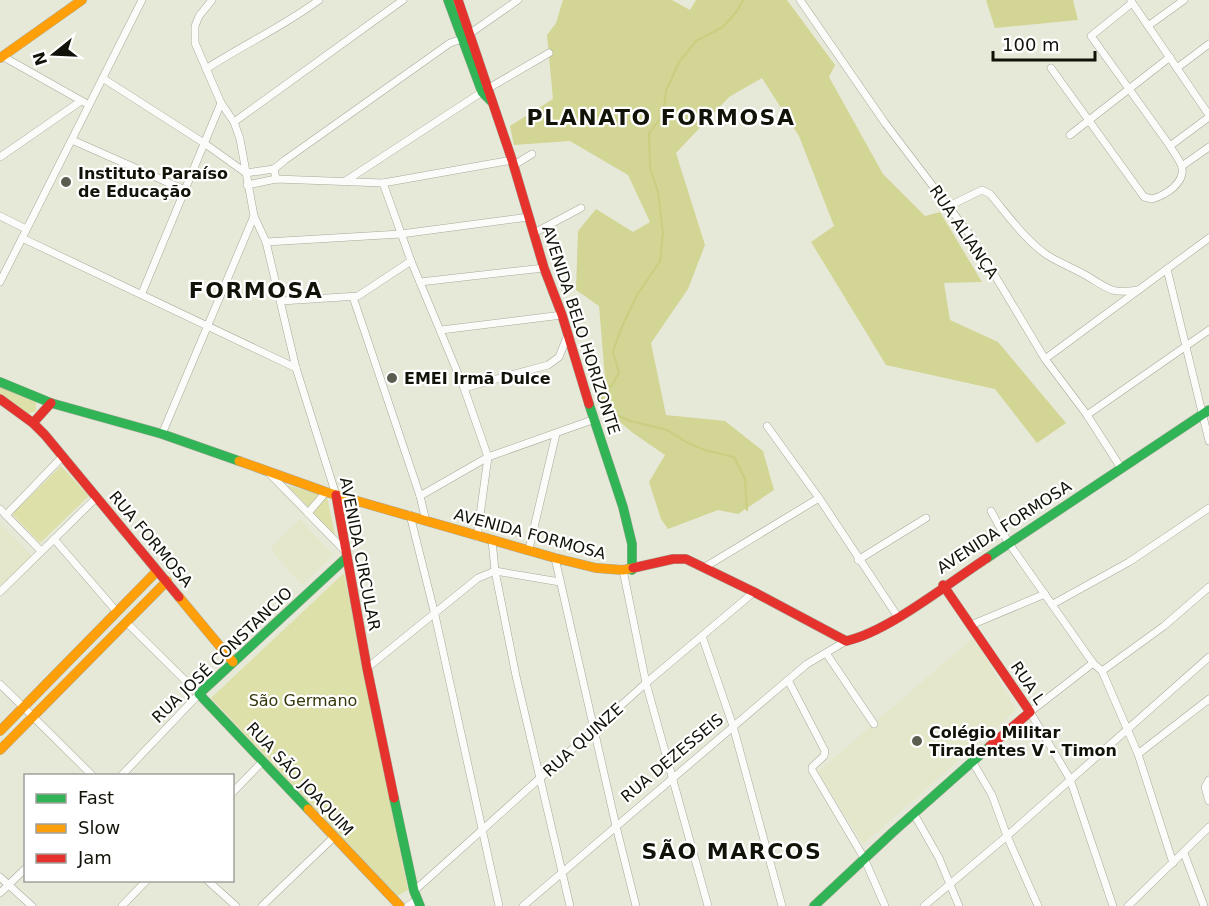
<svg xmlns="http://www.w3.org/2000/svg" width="1209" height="906" font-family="'DejaVu Sans',sans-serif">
	<rect width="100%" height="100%" fill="#e7e9d8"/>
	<g fill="#e5e7cb">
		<path d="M300 519 333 555 302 585 270 549Z"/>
		<path d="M0 523 32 556 0 587Z"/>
		<path d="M974 637 1016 710 863 844 818 772Z"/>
	</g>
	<g fill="#dde0a8">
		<path d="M0 384 36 402V411L27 414 0 394Z"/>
		<path d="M61 466 89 496 40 543 12 514Z"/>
		<path d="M287 485 327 497 335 535Z"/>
		<path d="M344 573 408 890 397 896 211 698Z"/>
	</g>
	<g fill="#d2d594">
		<path d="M563 0H672L690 10 696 0H787L835 65 829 77 883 174 925 216 940 212 982 282 944 283 950 320 998 342 1066 423 1037 443 995 389 886 365 811 242 834 226 799 136 762 78 729 97 676 153 705 245 688 289 651 343 666 415 725 421 763 451 774 490 738 514 718 510 668 529 661 519 649 482 665 455 633 433 597 403 605 378 599 306 576 290 578 231 596 209 633 232 650 222 628 175 570 141 514 145 510 126 553 99 547 35 556 23Z"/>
		<path d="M986 0H1073L1078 20 995 28Z"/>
	</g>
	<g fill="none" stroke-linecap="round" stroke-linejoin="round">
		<path stroke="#cace80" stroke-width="2" d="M743 0 737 11 723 27 696 41 679 62 666 91 663 115 649 133 650 168 658 192 663 233 660 261 637 295 620 331 613 352 619 373 612 385 601 394 603 406 614 414 631 421 667 430 686 442 705 450 734 457 745 479 747 510"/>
		<g stroke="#a7a89b" stroke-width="8">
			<g id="street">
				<path d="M212 0 199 16 195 26V43L221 103 234 122 240 139 254 216 266 242 296 368 336 495"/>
				<path d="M800 0 885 123 973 239 1045 359 1087 415 1121 468"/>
				<path d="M1131 1 1209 115"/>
				<path d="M1132 3 1091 36 1170 146 1209 117"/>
				<path d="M1148 26 1184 0"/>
				<path d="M2 56 89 105"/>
				<path d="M1051 68 1144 197 1152 199C1166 195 1185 183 1182 167 1180 160 1173 152 1170 146"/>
				<path d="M1177 68 1209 44"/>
				<path d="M206 69C243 45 284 26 319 0"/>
				<path d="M104 79 204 143 246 173"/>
				<path d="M234 122 403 0"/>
				<path d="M1070 135 1170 57"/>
				<path d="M72 140 185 190"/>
				<path d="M0 157 81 101"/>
				<path d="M514 165 532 154"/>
				<path d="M1182 166 1209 147"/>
				<path d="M246 173 274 169"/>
				<path d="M276 179 274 169 285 160 450 43 462 39 518 0"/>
				<path d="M344 182 482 92 549 53"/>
				<path d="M383 183 411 261 464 388 488 457 477 537"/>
				<path d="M247 185 276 179 383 183 512 160"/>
				<path d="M949 206 982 190 990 194C1007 214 1024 239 1047 255 1059 263 1074 268 1087 276 1109 289 1111 294 1138 290"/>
				<path d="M0 216 26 229"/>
				<path d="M534 233 581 208"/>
				<path d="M22 238 296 368"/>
				<path d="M266 242 401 234 529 217"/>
				<path d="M1167 269 1209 441"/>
				<path d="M0 282 142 0"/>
				<path d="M420 282 544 268"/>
				<path d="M142 293 221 103"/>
				<path d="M353 297 420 496 426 521"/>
				<path d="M281 301 358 296 411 261"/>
				<path d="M441 330 562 315"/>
				<path d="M1045 359 1209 238"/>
				<path d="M464 388 548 365 559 357 567 337"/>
				<path d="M1087 415 1209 330"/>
				<path d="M767 426 819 498 898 617"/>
				<path d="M162 434 254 216"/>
				<path d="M269 473 345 551"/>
				<path d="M420 496 488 457 595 419"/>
				<path d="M0 509 41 551"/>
				<path d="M991 511 1008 542 1093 663 1102 671 1138 754 1173 863"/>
				<path d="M308 513 326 492"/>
				<path d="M6 515 63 456"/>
				<path d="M410 515 435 615 499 906"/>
				<path d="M54 539 117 612"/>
				<path d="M492 540 495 571 516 676 570 906"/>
				<path d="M529 549 556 434"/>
				<path d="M555 558 616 826 636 906"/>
				<path d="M858 560 926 518"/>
				<path d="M705 567 819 498"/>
				<path d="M623 570 646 683 708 906"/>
				<path d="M0 592 96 498"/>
				<path d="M1053 604 1129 562 1209 508"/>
				<path d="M971 625 1045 594"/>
				<path d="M702 636 733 726 782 906"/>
				<path d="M826 653 874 724"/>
				<path d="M1093 663 1030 712 1070 779 1113 906"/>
				<path d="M367 668 478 578 495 571 560 582"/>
				<path d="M1102 671 1164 626 1209 587"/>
				<path d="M788 680 825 751 824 756 812 767V770L864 858 885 906"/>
				<path d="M0 684 93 776"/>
				<path d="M1138 754 1209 699"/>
				<path d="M972 761 992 795 1007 836 1038 906"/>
				<path d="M121 776 199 694 127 623"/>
				<path d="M1209 780 1205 787 1209 801"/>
				<path d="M232 793 262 762"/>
				<path d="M914 814 939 858 959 906"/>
				<path d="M1184 853 1204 906"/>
				<path d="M0 877 32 906"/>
				<path d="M207 880 236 906"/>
				<path d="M414 891 646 683 754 592"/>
				<path d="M0 893 26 868"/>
				<path d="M122 906 147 880"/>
				<path d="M262 906 334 837"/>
				<path d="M408 906 417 900"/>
				<path d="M523 906 788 680 807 664 846 641"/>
				<path d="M924 906 1007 836 1209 657"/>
				<path d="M1128 906 1209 827"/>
			</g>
		</g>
		<g stroke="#a7a89b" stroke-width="10">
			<g id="fast">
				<path d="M448 0 482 92 491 101"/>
				<path d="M0 382 51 403 162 434 239 461"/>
				<path d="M589 404 623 507 632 544V570"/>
				<path d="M987 558 1209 410"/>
				<path d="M394 798 414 891 420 906"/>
				<path d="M308 809 199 694 346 558"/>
				<path d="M814 906 893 832 990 746"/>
			</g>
		</g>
		<g stroke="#a7a89b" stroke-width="10">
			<g id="slow">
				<path d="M0 58 82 0"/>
				<path d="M239 461 326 492 555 558 596 568 623 570 633 568"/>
				<path d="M179 597 233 662"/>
				<path d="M0 731 157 571"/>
				<path d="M0 750 167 581"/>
				<path d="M308 809 400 906"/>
			</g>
		</g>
		<g stroke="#a7a89b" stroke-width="10">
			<g id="jam">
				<path d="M458 0 512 160 544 268 562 315 589 404"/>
				<path d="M0 399 33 423 45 435 179 597"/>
				<path d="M33 423 51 403"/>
				<path d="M336 495 367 668 394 798"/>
				<path d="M633 568 673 559H686L754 592 846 641C888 632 950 582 987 558"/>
				<path d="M943 585 1030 712 990 746"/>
			</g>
		</g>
		<use href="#street" stroke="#fbfcf9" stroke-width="7"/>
		<use href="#fast" stroke="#30b455" stroke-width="9"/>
		<use href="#slow" stroke="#ff9f0a" stroke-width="9"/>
		<use href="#jam" stroke="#e5322d" stroke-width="9"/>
	</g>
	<g fill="#5c5d51" stroke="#fff" stroke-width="2">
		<circle cx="66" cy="182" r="6"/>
		<circle cx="392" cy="378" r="6"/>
		<circle cx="917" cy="741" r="6"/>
	</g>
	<g text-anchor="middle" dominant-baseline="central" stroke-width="4.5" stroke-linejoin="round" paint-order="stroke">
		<g font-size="16" font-weight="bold" fill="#111208" stroke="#fff" text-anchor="start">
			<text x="78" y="173">Instituto Paraíso<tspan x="78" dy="18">de Educação</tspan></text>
			<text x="404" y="378">EMEI Irmã Dulce</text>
			<text x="929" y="732">Colégio Militar<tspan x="929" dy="18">Tiradentes V - Timon</tspan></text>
		</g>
		<g font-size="16" fill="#111208" stroke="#fff">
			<text transform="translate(964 232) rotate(56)">RUA ALIANÇA</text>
			<text transform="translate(581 330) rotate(72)">AVENIDA BELO HORIZONTE</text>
			<text transform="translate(1004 527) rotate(-33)">AVENIDA FORMOSA</text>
			<text transform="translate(530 534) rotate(15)">AVENIDA FORMOSA</text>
			<text transform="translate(151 539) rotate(50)">RUA FORMOSA</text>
			<text transform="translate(360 554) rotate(79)">AVENIDA CIRCULAR</text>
			<text transform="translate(222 655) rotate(-44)">RUA JOSÉ CONSTANCIO</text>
			<text transform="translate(1028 683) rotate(56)">RUA L</text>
			<text transform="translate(583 740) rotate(-42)">RUA QUINZE</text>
			<text transform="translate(672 758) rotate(-40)">RUA DEZESSEIS</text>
			<text transform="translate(300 779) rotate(47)">RUA SÃO JOAQUIM</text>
		</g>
		<g font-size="16" fill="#36380b" stroke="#fff">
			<text x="303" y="700">São Germano</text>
		</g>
		<g font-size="22" font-weight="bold" letter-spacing="1.5" fill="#111208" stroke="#fff">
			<text x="661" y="117">PLANATO FORMOSA</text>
			<text x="256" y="290">FORMOSA</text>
			<text x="732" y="851">SÃO MARCOS</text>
		</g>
	</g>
	<rect x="24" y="774" width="210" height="108" fill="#ffffff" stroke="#a0a09c" stroke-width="1.5"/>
	<rect x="36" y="794" width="30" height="9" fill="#30b455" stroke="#a0a09c" stroke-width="1.5"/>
	<text x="78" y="804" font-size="18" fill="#111208">Fast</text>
	<rect x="36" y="824" width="30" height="9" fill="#ff9f0a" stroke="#a0a09c" stroke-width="1.5"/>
	<text x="78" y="834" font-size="18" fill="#111208">Slow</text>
	<rect x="36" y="854" width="30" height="9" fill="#e5322d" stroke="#a0a09c" stroke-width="1.5"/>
	<text x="78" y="864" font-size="18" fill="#111208">Jam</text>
	<g transform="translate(54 54) rotate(252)" stroke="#ffffff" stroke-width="4.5" paint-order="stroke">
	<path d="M0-4.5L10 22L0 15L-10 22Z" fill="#111208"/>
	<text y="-9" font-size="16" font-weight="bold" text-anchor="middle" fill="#111208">N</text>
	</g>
	<path d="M993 51v9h102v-9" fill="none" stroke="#111208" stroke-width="3"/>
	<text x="1002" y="51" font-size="18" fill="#111208" stroke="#ffffff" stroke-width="4.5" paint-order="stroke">100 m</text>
</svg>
